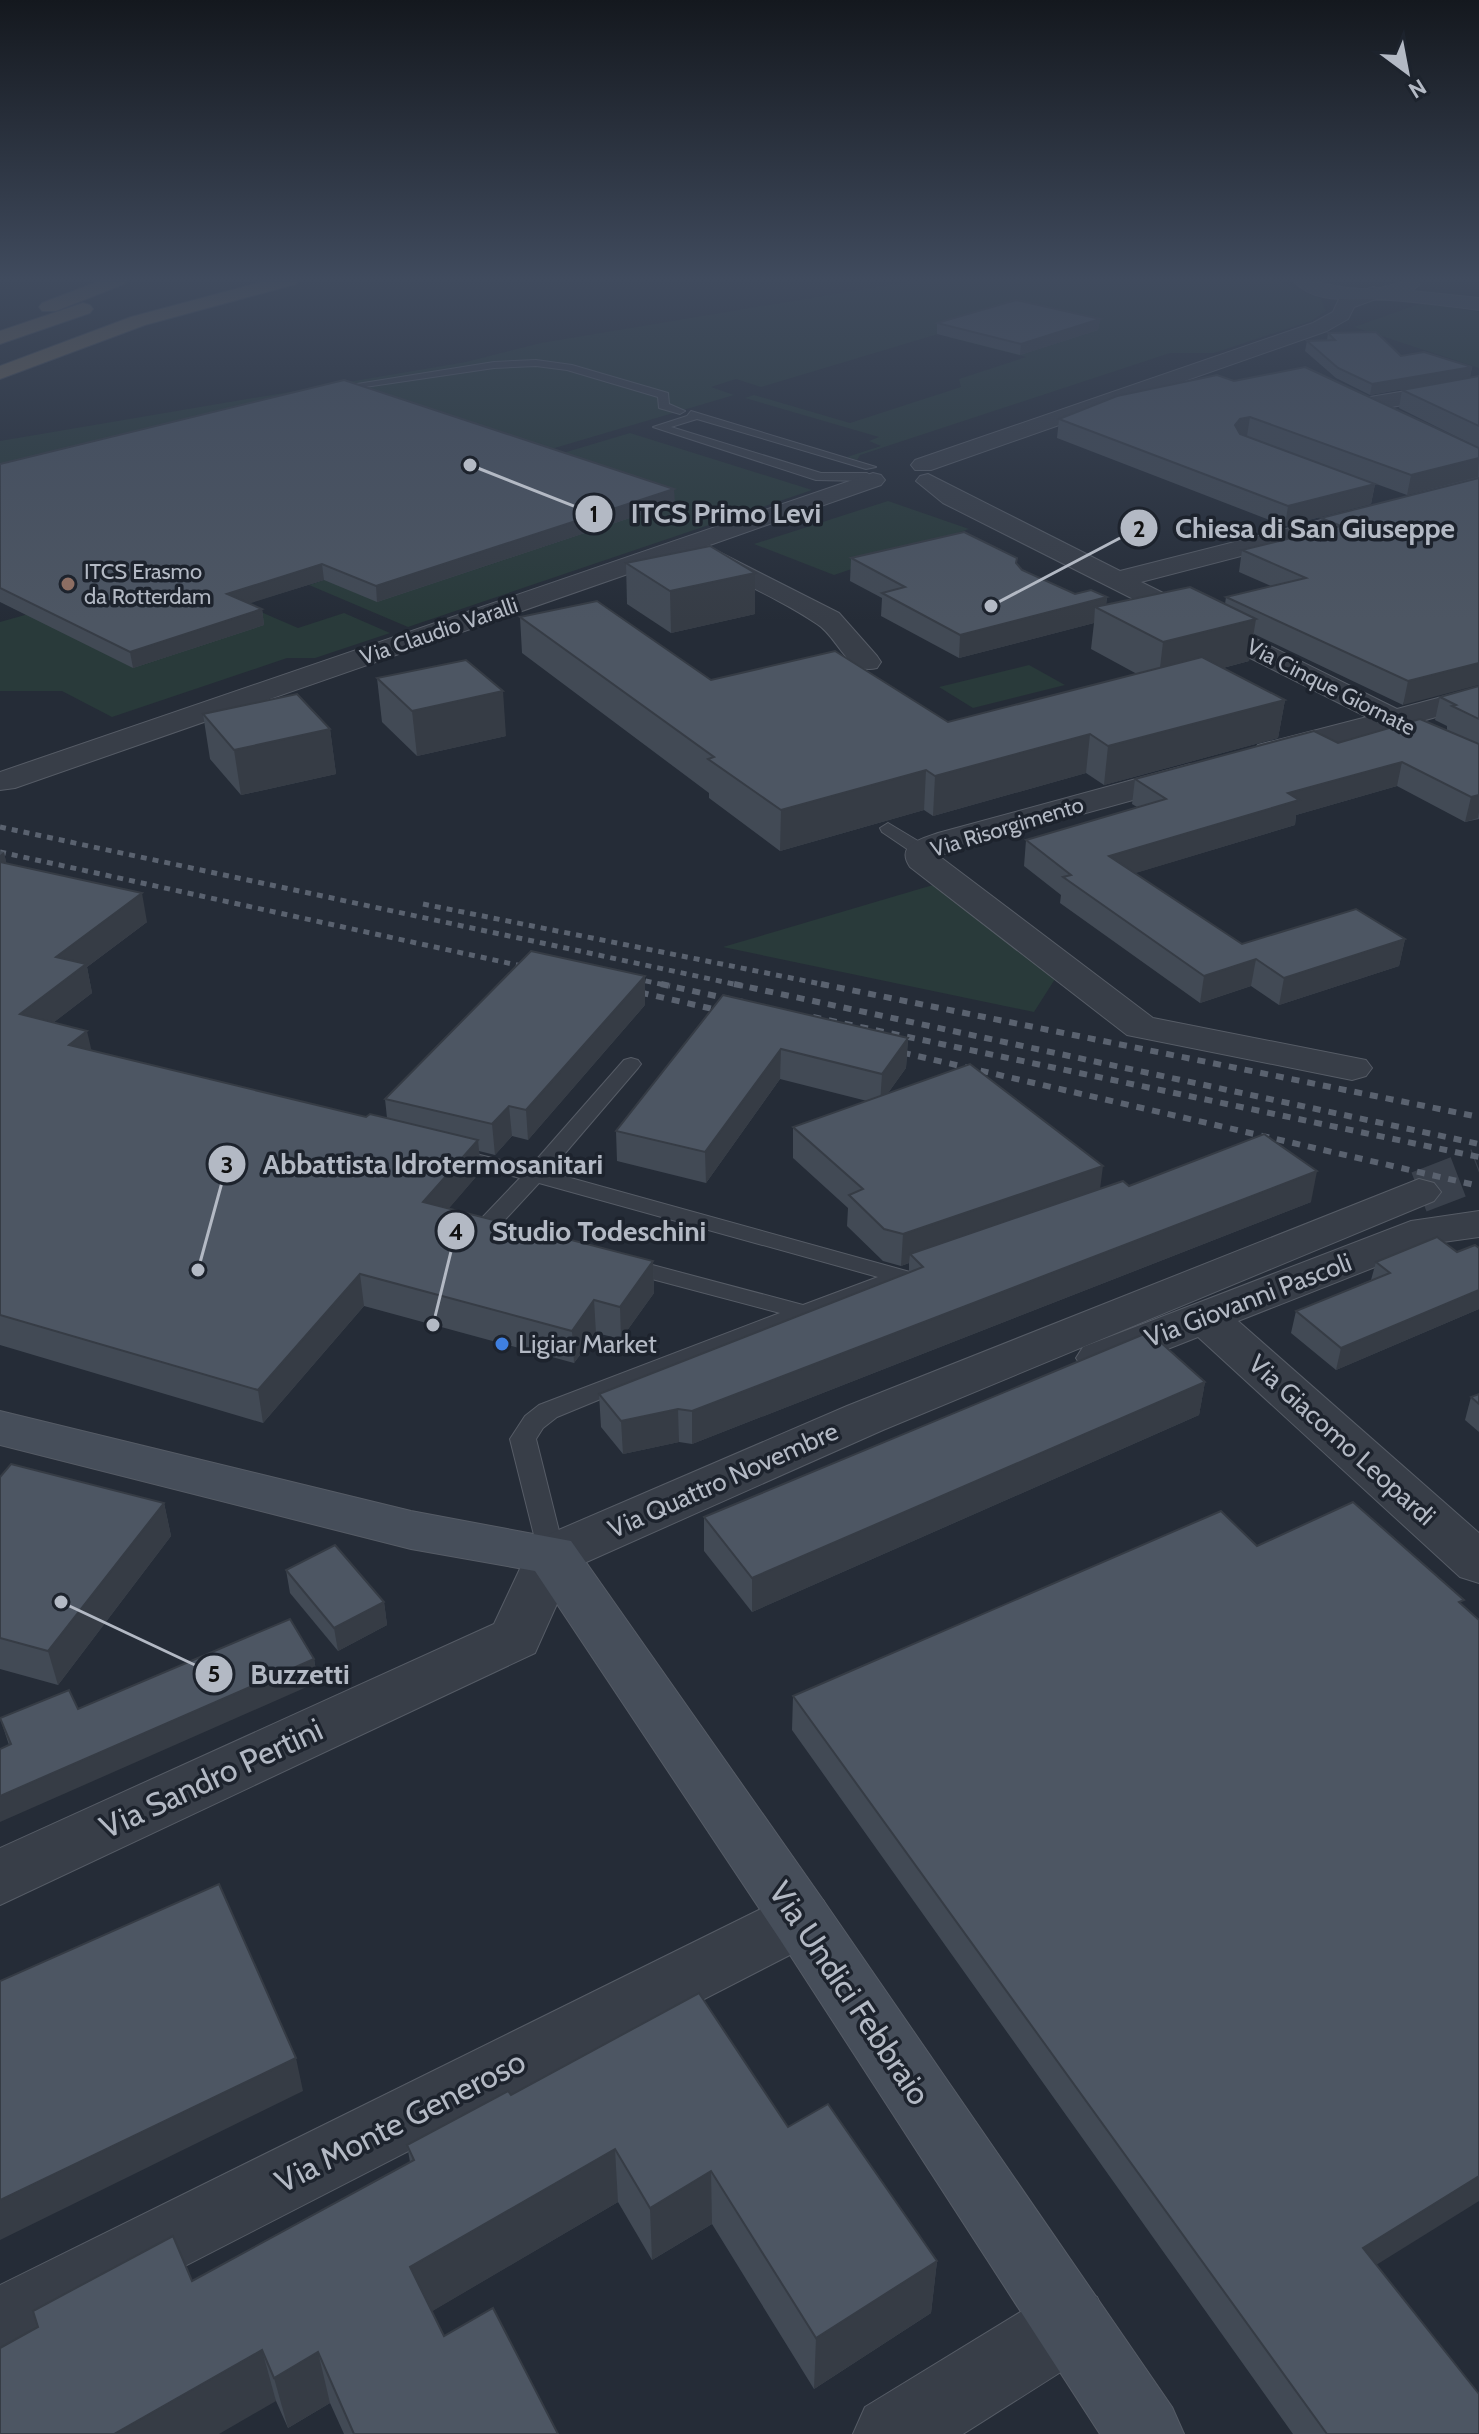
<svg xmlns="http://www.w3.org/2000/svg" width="1479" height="2434" font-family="Cabin,sans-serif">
	<rect width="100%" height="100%" fill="#252c37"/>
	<g fill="#293a3a">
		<path d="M919 280H1276L1321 299 1326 311 1311 321 1214 353H1170L860 455 857 460 847 457 881 446 869 441 879 437 745 398 754 395 850 423 961 387 959 379 1026 357 948 337 988 319 761 387 736 379 711 387 734 395 531 455 0 478V441L466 362 541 343Z"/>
		<path d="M1422 303 1479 312V368L1354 327Z"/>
		<path d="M630 433 812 490 408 627 309 585 324 580 543 459Z"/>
		<path d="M888 501 969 529 834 575 754 544Z"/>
		<path d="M245 605 298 628 344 613 390 633 315 658H287L112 717 62 691H0V622L25 615Z"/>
		<path d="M1029 665 1065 685 973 708 939 687Z"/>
		<path d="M933 885 1055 979 1034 1012 723 947Z"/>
	</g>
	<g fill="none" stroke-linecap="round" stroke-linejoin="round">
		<path stroke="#3a414c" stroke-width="42" stroke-dasharray="42 21" stroke-linecap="butt" d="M1419 1192 1479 1169"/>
		<g stroke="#565c66" stroke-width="2">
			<g id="lane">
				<path d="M536 360 572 365 668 393 669 404 685 411 680 414 659 408 658 397 567 370 536 366 494 368 331 392 326 389 494 362Z"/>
				<path d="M691 411 876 467 866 469 697 419 671 427 821 473H867L873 477 867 481 816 480 653 427 687 416Z"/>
				<path d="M888 823 928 847 930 851 928 855H916L882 832 880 828Z"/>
				<path d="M631 1058 638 1060 641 1064 638 1068 549 1172 910 1272 913 1277 910 1282 898 1283 895 1287 637 1384 557 1417 543 1428 536 1439 565 1555 561 1562 552 1565 543 1562 539 1555 510 1439 525 1416 539 1405 780 1313 618 1270 615 1265 618 1260 626 1258 803 1305 878 1277 539 1183 501 1224 512 1227 515 1232 512 1237 504 1239 478 1232 475 1227 478 1222 520 1178 444 1158 440 1154 444 1150 451 1148 530 1167 624 1060Z"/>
			</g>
		</g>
		<g stroke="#565c66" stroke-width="2">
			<g id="street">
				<path d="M1374 287 1381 289 1383 293 1381 297 1354 307 1348 319 1327 331 931 470H915L911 465 915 460 1313 323 1333 312 1339 299Z"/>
				<path d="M1479 379V391L1370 411 1359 404 1370 397Z"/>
				<path d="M873 473 881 475 885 480 881 485 707 546 839 613 877 656 881 662 877 668C847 676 839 638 817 624 779 598 732 579 691 557L688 553 15 788 0 790V772Z"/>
				<path d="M928 474 1120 571 1479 480V494L1141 582 1397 709 1479 687V705L1422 721 1479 749V770L1391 729 1269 761 1258 759 1253 752 1258 745 1367 717 943 503 916 481 920 476Z"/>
				<path d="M1191 764 1202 767 1207 774 1202 781 962 847 939 856 1153 1018 1366 1060 1372 1068 1366 1076 1352 1080 1127 1035 910 867C895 845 921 839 938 833Z"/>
				<path d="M1419 1179 1434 1183 1441 1192 1434 1201 883 1430 573 1568 535 1653 0 1905V1848L494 1624 533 1541 847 1406Z"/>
				<path d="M1479 1211V1237L1436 1243 1238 1321 1479 1533V1583L1460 1577 1198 1337 1117 1369 1100 1374 1083 1369 1076 1358 1083 1347 1411 1221Z"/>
				<path d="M801 1892 823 1900 833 1919 823 1938 0 2361V2285L779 1900Z"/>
				<path d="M1071 2286 1097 2297 1108 2323 1097 2349 963 2434H853L865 2407 1045 2297Z"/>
			</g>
		</g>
		<g stroke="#565c66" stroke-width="2">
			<g id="secondary">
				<path d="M1293 280C1319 280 1343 291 1370 289 1389 288 1401 280 1419 280V285L1412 291 1479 298V310C1449 306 1420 302 1390 300 1360 297 1315 307 1293 280Z"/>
				<path d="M0 1411 411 1511 571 1541 823 1900 1172 2407 1184 2434H1100L779 1938 535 1571 411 1549 0 1445Z"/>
			</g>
		</g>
		<g stroke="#434953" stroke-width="2">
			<g id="highway">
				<path d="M102 280H127L124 284 56 311H42L39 307 42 303Z"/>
				<path d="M269 280H299L296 284 145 325 0 379V366L131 317Z"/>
				<path d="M83 303 90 305 93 309 90 313 0 344V331Z"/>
			</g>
		</g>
		<use href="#lane" fill="#383e48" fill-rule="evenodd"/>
		<use href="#street" fill="#383e48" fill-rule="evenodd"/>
		<use href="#secondary" fill="#464e5a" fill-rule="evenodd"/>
		<use href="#highway" fill="#6d6456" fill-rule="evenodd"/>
		<g stroke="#5a626f" stroke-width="5" stroke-dasharray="6 6" stroke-linecap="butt">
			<path d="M0 827 743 986"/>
			<path d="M0 852 540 970"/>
			<path d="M423 904 831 986"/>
			<path d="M622 976 670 986"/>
		</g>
		<g stroke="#5a626f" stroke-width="6" stroke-dasharray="8 8" stroke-linecap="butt">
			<path d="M661 984 743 1002"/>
			<path d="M734 984 1479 1144"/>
			<path d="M821 984 1479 1117"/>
			<path d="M625 989 735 1014"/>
			<path d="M813 1017 1479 1157"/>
			<path d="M887 1049 1479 1186"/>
		</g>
	</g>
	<g fill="#424a55">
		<path d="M1100 319 1098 330 1020 355 937 334V323Z"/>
		<path d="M1328 333 1401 356 1472 367 1470 377 1370 395 1336 378 1305 351 1307 341 1327 340Z"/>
		<path d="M1479 376V448L1399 408 1402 390Z"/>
		<path d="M1234 381 1479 448V478L1407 495 1245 437 1375 484 1371 504 1285 526 1057 438 1059 419Z"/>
		<path d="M0 464 675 503 377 602 324 580 249 603 262 609 264 625 133 668 0 602Z"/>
		<path d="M1479 478 1403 705 1254 634 1249 661 1223 668 1285 700 1278 738 1104 785 1086 773 933 816 924 810 780 851 709 798V793L522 653 520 617 711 680 948 722 1137 674 1091 649 1094 623 959 658 881 616 882 598 850 581 851 558 1017 564 1022 570 1075 594 1107 597 1106 605 1225 604 1226 597 1271 586 1239 572 1242 550 1319 531 1321 518Z"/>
		<path d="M626 563 755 573V614L671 633 627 604Z"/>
		<path d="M377 678 506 736 417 756 382 722Z"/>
		<path d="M1479 686V819L1465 822 1397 786 1296 815 1295 825 1135 873 1242 944 1405 939 1399 966 1279 1005 1251 986 1200 1003 1060 903 1061 895 1024 866 1026 840 1137 807 1132 804 1135 779 1338 743 1457 735 1447 730V726L1435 720 1440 697Z"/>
		<path d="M203 714 330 729 336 774 241 795 210 759Z"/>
		<path d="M0 851 4 852 6 863 147 922 87 967 92 993 54 1022 91 1051 366 1117 387 1118 385 1099 645 1005 528 1140 512 1136 495 1155 479 1151 481 1171 448 1209 653 1261 654 1293 621 1339 596 1333 574 1363 364 1306 263 1423 0 1345Z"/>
		<path d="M723 995 908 1038 906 1068 888 1093 1100 1189 1129 1186 1311 1202 692 1444 679 1442 623 1454 601 1427 599 1394 909 1273V1263L901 1266 883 1261 847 1226 848 1208 793 1158V1127L867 1101 780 1079 706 1183 617 1161 616 1131Z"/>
		<path d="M1479 1248V1309L1336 1370 1291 1333 1296 1311 1371 1280 1376 1262Z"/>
		<path d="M1205 1382 1199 1415 752 1612 704 1551V1517Z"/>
		<path d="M1479 1394V1432L1465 1420 1471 1397Z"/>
		<path d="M0 1477 164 1503 171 1536 58 1685 0 1669Z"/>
		<path d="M1257 1546 1462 1604 1377 2265 1479 2434H1293L792 1730 793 1696Z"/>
		<path d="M286 1570 384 1602 387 1625 338 1651 290 1593Z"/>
		<path d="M314 1659 318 1682 9 1745 0 1718 78 1709Z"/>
		<path d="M511 2095 788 2127 937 2261 931 2313 814 2389 712 2224 652 2260 618 2202 432 2311 444 2336 558 2434H344L330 2403 288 2428 276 2401 192 2281 410 2162 407 2145Z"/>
	</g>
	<g fill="#363c45">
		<path d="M1100 319 1098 330 1020 355 1021 344Z"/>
		<path d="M1472 367 1470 377 1370 395 1372 384Z"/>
		<path d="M1250 417 1247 436 1237 438 1235 425 1240 419Z"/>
		<path d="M1479 458 1478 477 1407 495 1411 475Z"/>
		<path d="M1375 484 1371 504 1285 526 1288 506Z"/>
		<path d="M674 489 675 503 377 602 376 586Z"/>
		<path d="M322 564 324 580 229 610 227 594Z"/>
		<path d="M755 573V614L671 633 670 591Z"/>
		<path d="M1107 597 1105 612 1095 607 1094 623 959 658 960 635Z"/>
		<path d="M262 609 264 625 133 668 130 652Z"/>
		<path d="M1256 619 1249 661 1158 685 1163 642Z"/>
		<path d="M1479 663V685L1403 705 1408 681Z"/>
		<path d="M503 691 506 736 417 756 412 711Z"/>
		<path d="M1285 700 1278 738 1104 785 1108 746Z"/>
		<path d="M330 729 336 774 241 795 234 750Z"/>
		<path d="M1090 734 1086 773 933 816 935 776Z"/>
		<path d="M1402 762 1397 786 1296 815 1295 825 1106 882 1109 856 1288 793Z"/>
		<path d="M926 770 924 810 780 851 781 810Z"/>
		<path d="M1479 795V812L1478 818 1465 822 1471 797Z"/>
		<path d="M4 852 10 880 0 887V855Z"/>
		<path d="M142 893 147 922 87 967 92 993 27 1043 20 1014 56 957Z"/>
		<path d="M1405 939 1399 966 1279 1005 1284 978Z"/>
		<path d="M1256 959 1251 986 1200 1003 1204 976Z"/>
		<path d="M645 976V1005L528 1140 526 1110Z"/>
		<path d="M87 1031 94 1061 69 1045Z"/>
		<path d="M908 1038 906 1068 880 1104 882 1074Z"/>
		<path d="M781 1049 780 1079 706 1183 705 1152Z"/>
		<path d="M509 1106 512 1136 495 1155 492 1124Z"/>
		<path d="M478 1140 481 1171 427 1234 423 1202Z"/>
		<path d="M1103 1166 1099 1197 910 1254 909 1263 901 1266 903 1234Z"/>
		<path d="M1317 1171 1311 1202 692 1444V1411Z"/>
		<path d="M653 1261 654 1293 621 1339 620 1307Z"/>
		<path d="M360 1274 364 1306 263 1423 258 1390Z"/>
		<path d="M1479 1290V1309L1336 1370 1341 1348Z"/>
		<path d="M594 1300 596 1333 574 1363 572 1331Z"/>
		<path d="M1205 1382 1199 1415 752 1612V1578Z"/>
		<path d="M678 1409 679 1442 623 1454 621 1421Z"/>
		<path d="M164 1503 171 1536 58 1685 48 1651Z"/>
		<path d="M384 1602 387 1625 338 1651 334 1628Z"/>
		<path d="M314 1659 318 1682 0 1822V1796Z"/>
		<path d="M296 2058 303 2091 0 2240V2200Z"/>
		<path d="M615 2149 618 2202 419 2319 410 2267Z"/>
		<path d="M711 2171 712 2224 652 2260 650 2208Z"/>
		<path d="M1479 2176V2201L1352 2280 1363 2248Z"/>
		<path d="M937 2261 931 2313 814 2389 816 2338Z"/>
		<path d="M262 2350 276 2401 219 2434H114Z"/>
		<path d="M318 2352 330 2403 288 2428 274 2378Z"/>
	</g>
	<g fill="#4d5663" stroke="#363c45" stroke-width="2">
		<path d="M1016 300 1100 319 1021 344 937 323Z"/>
		<path d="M1376 332 1401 356 1424 352 1472 367 1372 384 1338 368 1307 341 1335 340 1328 333Z"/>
		<path d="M1305 367 1479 448V458L1411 475 1250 417 1240 419 1235 425 1240 434 1375 484 1288 506 1059 419 1117 396 1217 375 1234 381Z"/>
		<path d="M1479 376V426L1402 390Z"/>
		<path d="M344 380 674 489 376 586 322 564 227 594 262 609 130 652 0 588V464Z"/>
		<path d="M1479 478V663L1408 681 1226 597 1306 578 1242 550 1341 526 1321 518Z"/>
		<path d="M964 532 1017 558 1016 563 1022 570 1075 594 1091 590 1107 597 960 635 882 593 905 587 851 558Z"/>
		<path d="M710 546 755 573 670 591 626 563Z"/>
		<path d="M1190 587 1256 619 1163 642 1095 607Z"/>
		<path d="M597 601 711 680 835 651 948 722 1202 657 1285 700 1108 746 1090 734 935 776 926 770 781 810 708 759 714 757 520 617Z"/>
		<path d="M466 660 503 691 412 711 377 678Z"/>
		<path d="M1479 686V719L1452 706 1456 705 1440 697Z"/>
		<path d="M297 694 330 729 234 750 203 714Z"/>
		<path d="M1420 719 1479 744V795L1471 797 1402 762 1288 793 1299 800 1109 856 1242 944 1356 909 1405 939 1284 978 1256 959 1204 976 1063 877 1071 875 1026 840 1166 799 1135 779 1314 731 1338 743Z"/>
		<path d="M0 862 142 893 56 957 86 964 20 1014 87 1031 69 1045 366 1117 370 1114 478 1140 423 1202 653 1261 620 1307 594 1300 572 1331 360 1274 258 1390 0 1315Z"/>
		<path d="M531 951 645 976 526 1110 509 1106 492 1124 385 1099Z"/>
		<path d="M723 995 908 1038 882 1074 781 1049 705 1152 616 1131Z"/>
		<path d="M970 1064 1103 1166 903 1234 884 1229 849 1195 863 1189 793 1127Z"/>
		<path d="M1264 1134 1317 1171 692 1411 678 1409 621 1421 599 1394 923 1267 910 1254 1123 1181 1129 1186Z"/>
		<path d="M1437 1237 1457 1252 1475 1245 1479 1248V1290L1341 1348 1296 1311 1390 1273 1376 1262Z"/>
		<path d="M1149 1332 1205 1382 752 1578 704 1517Z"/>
		<path d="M1479 1394V1404L1471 1397Z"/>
		<path d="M11 1464 164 1503 48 1651 0 1638V1477Z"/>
		<path d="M1353 1502 1464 1600 1459 1602 1479 1620V2176L1363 2248 1479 2394V2434H1327L793 1696 1221 1511 1257 1546Z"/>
		<path d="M335 1545 384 1602 334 1628 286 1570Z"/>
		<path d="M290 1619 314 1659 0 1796V1749L11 1744 0 1718 69 1690 78 1709Z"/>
		<path d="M219 1884 296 2058 0 2200V1981Z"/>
		<path d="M699 1993 788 2127 828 2104 937 2261 816 2338 711 2171 650 2208 615 2149 410 2267 444 2336 493 2308 558 2434H354L318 2352 274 2378 262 2350 114 2434H0V2348L38 2327 33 2311 173 2236 192 2281 414 2160 407 2145 508 2091 511 2095Z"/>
	</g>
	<linearGradient id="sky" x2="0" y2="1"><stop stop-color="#14181e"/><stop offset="0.45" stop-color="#404b5e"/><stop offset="1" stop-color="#404b5e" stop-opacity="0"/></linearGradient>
	<rect width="1479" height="621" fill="url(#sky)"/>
	<circle fill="#8d6e63" stroke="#1d232d" stroke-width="3" cx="68" cy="584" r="8"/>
	<circle fill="#3f7fe0" stroke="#1d232d" stroke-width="3" cx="502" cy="1344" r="8"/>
	<g text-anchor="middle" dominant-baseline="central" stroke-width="7" stroke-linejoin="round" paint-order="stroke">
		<g font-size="22" fill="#b3b9c4" stroke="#1d232d" text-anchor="start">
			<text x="84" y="571">ITCS Erasmo<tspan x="84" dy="25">da Rotterdam</tspan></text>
		</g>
		<g font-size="22" fill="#b3b9c4" stroke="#1d232d">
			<text transform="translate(439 631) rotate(-19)">Via Claudio Varalli</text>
			<text transform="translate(1331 687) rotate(27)">Via Cinque Giornate</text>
			<text transform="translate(1007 827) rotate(-17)">Via Risorgimento</text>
		</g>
		<g font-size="26" fill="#b3b9c4" stroke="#1d232d">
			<text transform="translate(1248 1300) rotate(-21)">Via Giovanni Pascoli</text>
			<text transform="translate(1342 1440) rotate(42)">Via Giacomo Leopardi</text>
			<text transform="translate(723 1480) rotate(-24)">Via Quattro Novembre</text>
		</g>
		<g font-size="26" fill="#b3b9c4" stroke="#1d232d" text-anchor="start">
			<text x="518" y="1344">Ligiar Market</text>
		</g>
		<g font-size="32" fill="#b3b9c4" stroke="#1d232d">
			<text transform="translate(211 1778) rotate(-25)">Via Sandro Pertini</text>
			<text transform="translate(850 1993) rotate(56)">Via Undici Febbraio</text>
			<text transform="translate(400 2121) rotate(-27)">Via Monte Generoso</text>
		</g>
	</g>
	<path fill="none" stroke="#b3b9c4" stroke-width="3" d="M470 465L594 514M991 606L1139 528M198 1270L227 1164M433 1325L456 1231M61 1602L214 1674"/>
	<g fill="#b3b9c4" stroke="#1d232d" stroke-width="3">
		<circle cx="470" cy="465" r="8"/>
		<circle cx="991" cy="606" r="8"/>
		<circle cx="198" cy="1270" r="8"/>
		<circle cx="433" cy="1325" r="8"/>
		<circle cx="61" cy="1602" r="8"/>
		<circle cx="594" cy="514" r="20"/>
		<circle cx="1139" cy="528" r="20"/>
		<circle cx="227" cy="1164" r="20"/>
		<circle cx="456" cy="1231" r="20"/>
		<circle cx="214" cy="1674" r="20"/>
	</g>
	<g font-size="24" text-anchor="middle" font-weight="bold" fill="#111">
		<text x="594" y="522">1</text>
		<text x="1139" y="537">2</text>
		<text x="227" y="1173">3</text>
		<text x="456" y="1240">4</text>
		<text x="214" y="1682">5</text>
	</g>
	<g font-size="28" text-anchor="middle" font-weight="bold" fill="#b3b9c4" stroke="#1d232d" stroke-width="7" stroke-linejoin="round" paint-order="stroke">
		<text x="726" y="523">ITCS Primo Levi</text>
		<text x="1315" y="538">Chiesa di San Giuseppe</text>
		<text x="433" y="1174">Abbattista Idrotermosanitari</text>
		<text x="599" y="1241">Studio Todeschini</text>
		<text x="300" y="1684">Buzzetti</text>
	</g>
	<g transform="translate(1407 72) rotate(148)" stroke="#1d232d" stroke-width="6" paint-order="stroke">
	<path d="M0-6L14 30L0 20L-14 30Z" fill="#b3b9c4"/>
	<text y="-12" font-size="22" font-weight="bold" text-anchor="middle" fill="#b3b9c4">N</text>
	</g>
</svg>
